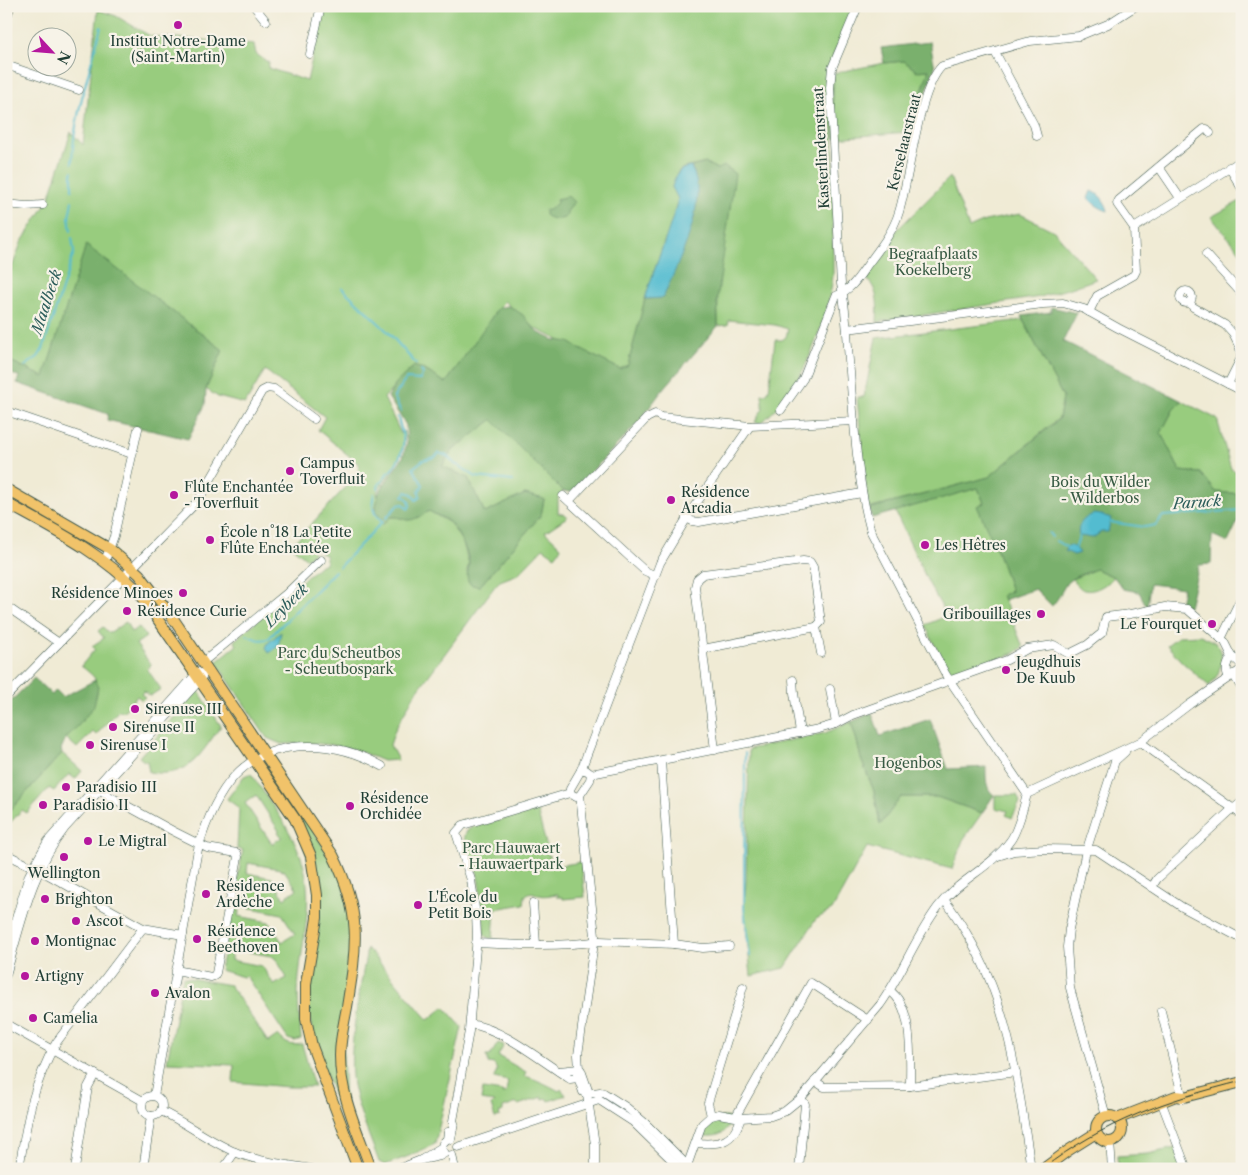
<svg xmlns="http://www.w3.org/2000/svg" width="1248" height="1175" font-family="'Libre Caslon Text',serif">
	<rect width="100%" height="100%" fill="#f7f3e8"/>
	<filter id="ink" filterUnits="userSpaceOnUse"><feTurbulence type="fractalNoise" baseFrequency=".02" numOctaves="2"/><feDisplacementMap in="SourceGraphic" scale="10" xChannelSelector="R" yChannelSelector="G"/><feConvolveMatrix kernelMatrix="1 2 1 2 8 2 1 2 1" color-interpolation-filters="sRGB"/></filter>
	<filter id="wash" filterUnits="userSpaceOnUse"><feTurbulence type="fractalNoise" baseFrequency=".0096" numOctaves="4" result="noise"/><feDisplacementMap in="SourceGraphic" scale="20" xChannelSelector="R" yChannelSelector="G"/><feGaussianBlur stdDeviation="1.12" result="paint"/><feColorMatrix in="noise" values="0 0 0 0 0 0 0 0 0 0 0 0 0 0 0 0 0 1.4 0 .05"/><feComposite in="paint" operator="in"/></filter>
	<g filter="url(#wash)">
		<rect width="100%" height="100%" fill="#f0ebd5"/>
		<g fill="#98cc7e" stroke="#5c8459" fill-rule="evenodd">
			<path d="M324 6H723L724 8 727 6H855L833 56V275C830 302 825 318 815 343 801 378 790 398 761 423L755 422 763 408 762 394H766L769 390 775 340H782L786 337 788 329 775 325 729 320 728 325 718 326 717 169 706 163 683 168 678 172 672 187 678 198 669 232 664 242 645 299 628 365 620 369 536 329 504 301 446 383 425 370 414 366 384 398 401 434 404 431C409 453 389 474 377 492L378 497 395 512 382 525 391 517H397L408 520 422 515 429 511 450 523 463 543 469 564 467 570 468 581 480 586 541 515 544 500 525 494 485 513 468 478 442 466 453 450 492 420 563 491 558 497V513L564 514 567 517 545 532 560 546 561 548 555 556 543 548 518 574 500 581 495 586 415 694 395 730 390 745 398 760 383 761 359 751 333 745 311 743 281 744 267 738 216 662 237 645 234 641 319 566 326 563V556L321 553 310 543 308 545 314 552 307 559 291 546 356 476 360 465 318 430 325 417 265 370 245 404 218 397 206 389 223 350 86 246 44 377 6 359V277L11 270 21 243 49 199 71 132 83 145 98 10 116 16 150 36 254 44 256 54 269 63 268 68 307 81Z"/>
			<path d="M904 61 917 71 929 70 908 132 835 138 833 100 834 73 884 63Z"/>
			<path d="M950 177 969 228 985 221 1020 214 1054 231 1096 279 1074 287 1040 297 877 322C878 304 879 287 863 276L894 233Z"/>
			<path d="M1242 200V254L1211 217Z"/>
			<path d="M1023 320 1063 397 1059 418 989 477 868 509 857 397H864L876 338Z"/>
			<path d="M1182 401 1217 419 1231 469 1238 472 1242 494 1216 492 1201 473 1180 471 1161 433 1173 410Z"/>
			<path d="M978 488 984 503 978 506 998 553 1011 591 1002 595 1023 647 1015 653 953 674 945 666 925 625 947 616 929 584 895 511Z"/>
			<path d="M1096 569 1114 577C1107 584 1095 593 1084 590 1080 589 1075 582 1072 579Z"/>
			<path d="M126 622 131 632 139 627 146 637 136 644 151 665 147 669 161 689 150 696 144 691 141 694 145 697 142 700 137 696 123 712 119 710 96 735 93 732 77 748 66 738C78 723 105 702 95 679 93 675 85 669 81 666L95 649 92 646 104 638 98 631 103 627 109 633Z"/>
			<path d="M1200 635C1214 641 1224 645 1221 662 1219 674 1217 677 1209 686L1181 661 1167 645 1179 636Z"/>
			<path d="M198 690 221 726C200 754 190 779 149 772L147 761H144L139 757Z"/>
			<path d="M851 722 857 741 861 759 874 791 880 825 901 797H937L982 813 963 840 952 869 867 847 832 910 816 919 785 968 751 976 744 908 746 882 749 749 825 733Z"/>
			<path d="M62 753 82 771 75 779 69 774 54 791 49 788 27 813 22 810 7 826 6 815Z"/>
			<path d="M249 774 252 775C269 801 290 827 301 857 317 902 299 947 298 993 298 1008 300 1024 301 1039L295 1041 288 1039 246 976 243 977 220 970 243 850 237 849 239 808 227 799 244 776ZM256 795 279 831 278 832 282 837 272 844 245 803ZM248 863 280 869 282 871 284 870 297 889 284 898 272 878 247 873ZM241 906 282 914 295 934 282 942 269 922 238 916ZM234 949 271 956 276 959 287 978 274 985 262 966 231 960V950Z"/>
			<path d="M995 795H1017L1020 802 1012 818 1006 815 1008 811 995 808Z"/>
			<path d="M537 810 552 867 581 862 585 897 563 899V897H558V894C553 894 545 897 540 895 533 893 531 890 525 896L524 904 495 909 493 938H488L484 934C483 913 481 892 477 872 474 861 467 850 465 839 464 833 468 829 473 827Z"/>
			<path d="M301 817H305L342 877 353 934 342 1021 345 1104 338 1107 314 1042 307 1001 320 907 298 820Z"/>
			<path d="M367 948 428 1020 444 1007 462 1027 435 1144 409 1156 385 1165 379 1162C370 1137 358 1111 353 1085 347 1047 361 988 367 948Z"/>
			<path d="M183 977 230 985 268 1042 278 1035C286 1044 289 1046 302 1044L314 1087H288L233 1082 234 1065 167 1062Z"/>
			<path d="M498 1043 504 1045 498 1056 526 1072 524 1076C534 1078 550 1086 559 1091L561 1089 566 1095 549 1101 547 1098 543 1099 542 1097 518 1105 517 1103 503 1108V1111L499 1113 500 1116 495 1118 491 1105 494 1102 481 1100 483 1089 502 1092 503 1095V1093H506L508 1081 494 1078 497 1070 494 1064 488 1063V1058L486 1057V1056H490Z"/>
			<path d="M725 1117 734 1119C725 1134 720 1137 703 1136 708 1122 710 1118 725 1117Z"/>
			<path d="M1175 1148 1184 1164 1185 1169H1118L1117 1156 1148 1154Z"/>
		</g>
		<g fill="#7ab06d" stroke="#4c7650">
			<path d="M930 42 935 68 912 132H908L929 70 917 71 904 61 884 63 881 48Z"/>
			<path d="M706 163 717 169 725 166 735 174 717 300 718 326 661 392 638 423 572 492 563 491 492 420 453 450 442 466 468 478 485 513 525 494 544 499 541 515 480 586 471 585C464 577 469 572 469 563 469 553 457 530 450 523 445 518 436 515 429 511 424 514 415 520 409 520 403 520 398 516 391 517L386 522 375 512 379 492 403 457 407 443 406 425 388 397 396 383 414 366 425 370 446 383 498 308 507 306 511 307 523 315 537 332 554 340 569 342 580 349 620 369 628 365 645 299 663 298 694 218V172L691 167Z"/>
			<path d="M568 196 574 202 567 212V216C561 221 551 220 545 215V210H549L557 203V199Z"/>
			<path d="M86 245 223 350 206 389 205 405 188 439 107 420 108 414 17 383 19 376 6 373V359L44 377Z"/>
			<path d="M1051 307 1077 313 1063 341 1182 401 1173 410 1161 433 1180 471 1201 473 1216 492 1242 494V513L1228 542 1212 535 1211 564 1199 565 1189 606 1180 605 1183 588 1150 584 1147 607 1139 592 1123 589 1114 577 1096 569C1087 573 1072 576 1066 584 1061 592 1059 598 1052 606L1035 589 1004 600 1002 595 1011 591 998 553 977 506 984 503 978 488 872 518 869 509 989 477 1059 419 1063 397 1023 320 1022 316 1051 312Z"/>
			<path d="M34 678 52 695 56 690 63 697 95 680 98 687 94 706 79 725 66 738 61 749 62 753 6 815V706Z"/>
			<path d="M872 713 880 736 930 719 948 769 986 767C986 777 985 789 994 795L982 813 937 797H901L880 825 874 791 861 759 857 741 851 722Z"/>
		</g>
		<g fill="#53bcd0" stroke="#397c82">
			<path d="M691 167C711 200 677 265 663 298L645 299C655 265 669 233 678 199L672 187C676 175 678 168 691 167Z"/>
			<path d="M1091 191C1099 192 1107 204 1108 211 1101 209 1093 204 1088 198Z"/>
			<path d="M1094 514 1102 515 1111 518 1108 532H1101L1093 538 1079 536C1076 525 1084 517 1094 514Z"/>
			<path d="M1069 545 1076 548 1080 553 1074 555 1065 551 1066 548Z"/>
			<path d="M281 632C279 643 280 647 269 653L266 648 268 643Z"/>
		</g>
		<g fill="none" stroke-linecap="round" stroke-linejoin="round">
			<g stroke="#53bcd0" stroke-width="2">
				<path d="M72 163C73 120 90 69 101 27"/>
				<path d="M72 190V171"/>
				<path d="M71 231 69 217 72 201"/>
				<path d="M342 288 388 332 416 364"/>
				<path d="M25 366 38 357 43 349 74 252 72 238"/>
				<path d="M401 412 394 397 406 379 420 380 423 373 421 371"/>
				<path d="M378 489 379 483 382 482 388 472H390C397 463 405 449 403 437 402 430 399 424 398 417"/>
				<path d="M374 494C371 505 373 515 382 522"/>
				<path d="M386 518 398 505 404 504 408 509 410 506 409 500 403 496 406 492 412 494 416 500 420 497 419 491 423 485 413 468 423 460 435 457 439 453 447 456 456 465H458L476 477 513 481"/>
				<path d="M1109 522 1145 527 1156 525 1163 516 1242 510"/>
				<path d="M1049 533 1052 537"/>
				<path d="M1056 541 1068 548"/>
				<path d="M1075 550 1079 536"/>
				<path d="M339 567 382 522"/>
				<path d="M247 635C254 639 262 642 269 638L335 571"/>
				<path d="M745 753 744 908 750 956"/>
			</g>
		</g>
	</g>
	<g filter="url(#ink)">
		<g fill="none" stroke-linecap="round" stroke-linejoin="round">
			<g stroke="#3e574c" stroke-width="9">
				<g id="minor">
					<path d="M254 6 266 21"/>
					<path d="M858 6 832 68 830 88 841 284C847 313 847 342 850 372 854 424 857 481 871 532L946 675 1027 794"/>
					<path d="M995 52 1034 125 1037 136"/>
					<path d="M310 54 321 6"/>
					<path d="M6 65 79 90"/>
					<path d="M1159 167 1180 198"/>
					<path d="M1229 167 1242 189"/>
					<path d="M6 204 26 206 43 205"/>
					<path d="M1134 228 1117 204 1119 200 1204 129H1207L1210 133"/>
					<path d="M1206 254 1242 294"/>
					<circle cx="1186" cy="297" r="6"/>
					<path d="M1189 302 1193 307 1225 325 1233 334 1240 348 1241 358 1228 384"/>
					<path d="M1089 312 1097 296 1134 275 1136 271 1134 228 1242 160"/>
					<path d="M847 329 1043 304 1063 303 1084 309 1118 328 1242 391"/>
					<path d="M781 410 803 379 836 296C852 289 858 278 868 264 880 248 893 232 899 212 910 177 918 89 942 66L1030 41 1079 36 1108 24 1136 6"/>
					<path d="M6 411 132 454"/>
					<path d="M563 496 645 571 654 575"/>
					<path d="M569 501 647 418 655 414 661 417 750 426 854 421"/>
					<path d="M686 518 692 521 699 522 862 493"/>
					<path d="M105 561 114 536 138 429"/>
					<path d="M6 606 59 643"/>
					<path d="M1221 639 1242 596"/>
					<path d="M703 649 816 627"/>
					<path d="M203 662 287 593 321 560"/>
					<path d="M1233 674 1242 689"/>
					<path d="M1229 677C1224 670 1228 662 1232 656"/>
					<path d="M793 680 794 693 800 733"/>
					<path d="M830 689 836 724"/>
					<path d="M6 697 198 501 262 391 268 388 274 389 314 419"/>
					<path d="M1140 742 1242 815"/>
					<path d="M715 750 695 587 697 579 703 574 803 561 810 562 813 567 821 622 816 627 821 653"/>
					<path d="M661 761 674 944"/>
					<path d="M581 770H586L591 774 590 780 580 795 595 936 578 1055 579 1069 577 1074 583 1092 587 1094"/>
					<path d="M591 774 819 729 836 724 853 715 1007 660 1027 649 1054 645 1069 654 1087 645 1102 633 1106 617 1130 614 1165 607 1187 609 1225 642 1232 656 1242 665"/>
					<path d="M97 787 109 796 173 831 207 848 237 853 238 857 216 973 214 976 211 977 176 970"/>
					<path d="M580 795 576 797 570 793V789L581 770 660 563 691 511 750 426"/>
					<path d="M6 854 45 873 143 928 183 935"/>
					<path d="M998 856 1014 851 1045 849 1096 850 1182 907 1242 939"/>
					<path d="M1152 887 1157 879 1229 812 1242 802"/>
					<path d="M944 900C953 910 960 922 967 934 1010 1006 1019 1088 1031 1169"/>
					<path d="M533 903 536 944"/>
					<path d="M476 943C516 945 562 947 600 941L674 944 703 948 729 946"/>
					<path d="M6 952 29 875 48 841 198 672"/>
					<path d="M6 975C21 925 31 871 65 828L200 680 207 668"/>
					<path d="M890 991C914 1007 910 1061 910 1086"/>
					<path d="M1161 1011 1183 1099"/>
					<path d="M6 1024 143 1101"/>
					<path d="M470 1024C504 1029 541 1061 570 1079L578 1078 581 1075"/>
					<path d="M581 1070 588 1090 587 1094 595 1144V1169"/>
					<path d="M559 1071 579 1069"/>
					<path d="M815 1081 824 1087 910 1086 1016 1072"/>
					<path d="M587 1094 600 1092 604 1093 626 1107 645 1123 689 1167"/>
					<path d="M154 1096 198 849C215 791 242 746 309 746 335 746 359 753 382 766"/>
					<circle cx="152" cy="1106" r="10"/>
					<path d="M1161 1101 1185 1164"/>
					<path d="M161 1111C186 1123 209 1141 235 1152 259 1162 285 1164 311 1169"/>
					<path d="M711 1116 708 1103 743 987"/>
					<path d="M736 1116 811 983 868 1020"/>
					<path d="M1106 1116 1070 988 1067 947 1069 929 1085 855 1115 761 1125 752"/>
					<path d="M451 1139 454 1123 453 1121 469 1031 477 936 476 915 471 880 456 833 463 825 570 793"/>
					<path d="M1110 1142 1112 1169"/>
					<path d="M696 1143C720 1145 733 1143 741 1118"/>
					<path d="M458 1147 599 1100 633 1122 681 1169"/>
					<path d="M452 1155 455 1169"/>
					<path d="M421 1160 442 1147 443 1143 447 1139 448 1132"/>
					<path d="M19 1169C27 1121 32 1086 56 1043L143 928"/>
					<path d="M75 1169 88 1087 95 1074"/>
					<path d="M143 1169 151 1116"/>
					<path d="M223 1169 235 1152"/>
					<path d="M398 1169 421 1160 440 1156 445 1153"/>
					<path d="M686 1169 702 1124 711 1116 719 1114 741 1118 771 1116 785 1111 801 1098 880 1005C902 974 915 938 938 907 959 879 991 868 1010 841 1017 832 1024 806 1027 794L1140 742 1190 704 1242 669"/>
					<path d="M799 1169 805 1104 801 1098"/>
				</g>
			</g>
			<g stroke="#3e574c" stroke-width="12">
				<g id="major">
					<path d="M6 15 9 6"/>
					<path d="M6 489 110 549 139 574 170 614 333 855C362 913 357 945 347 1007 344 1023 340 1039 340 1056 340 1096 358 1132 371 1169"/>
					<path d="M6 503C53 529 102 553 139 592L295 819 311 856 317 895V918L306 984V1019L312 1046 358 1169"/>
					<circle cx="1109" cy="1129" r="13"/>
					<path d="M1117 1119 1176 1096 1184 1097 1242 1082"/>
					<path d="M1043 1169 1069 1150 1096 1133"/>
				</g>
			</g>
			<use href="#minor" stroke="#fff" stroke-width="8"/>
			<use href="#major" stroke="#f1c36a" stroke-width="10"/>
			<path stroke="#1f3d34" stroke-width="1" d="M1042 1169C1105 1121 1166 1100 1242 1081"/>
		</g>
	</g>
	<g fill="#b5179e" stroke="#f7f3e8" stroke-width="2">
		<circle cx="178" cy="25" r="5"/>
		<circle cx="290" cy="471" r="5"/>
		<circle cx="174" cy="495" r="5"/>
		<circle cx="671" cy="500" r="5"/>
		<circle cx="210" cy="540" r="5"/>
		<circle cx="925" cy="545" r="5"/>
		<circle cx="183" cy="593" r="5"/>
		<circle cx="127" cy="611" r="5"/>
		<circle cx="1041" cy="614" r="5"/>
		<circle cx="1212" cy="624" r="5"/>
		<circle cx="1006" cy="670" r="5"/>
		<circle cx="135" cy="709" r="5"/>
		<circle cx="113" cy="727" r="5"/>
		<circle cx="90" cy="745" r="5"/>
		<circle cx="66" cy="787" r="5"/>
		<circle cx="43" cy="805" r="5"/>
		<circle cx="350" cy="806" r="5"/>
		<circle cx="88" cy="841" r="5"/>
		<circle cx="64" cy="857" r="5"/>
		<circle cx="206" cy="894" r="5"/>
		<circle cx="45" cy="899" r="5"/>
		<circle cx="418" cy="905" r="5"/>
		<circle cx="76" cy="921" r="5"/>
		<circle cx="197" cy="939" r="5"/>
		<circle cx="35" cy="941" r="5"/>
		<circle cx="25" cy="976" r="5"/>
		<circle cx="155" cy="993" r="5"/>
		<circle cx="33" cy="1018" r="5"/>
	</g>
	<g text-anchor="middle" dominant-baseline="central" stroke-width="4.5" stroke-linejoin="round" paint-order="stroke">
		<g font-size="14" fill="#1f3d34" stroke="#f7f3e8" text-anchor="start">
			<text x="178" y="41" text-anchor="middle">Institut Notre-Dame<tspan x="178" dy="16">(Saint-Martin)</tspan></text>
			<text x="300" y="463">Campus<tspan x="300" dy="16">Toverfluit</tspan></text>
			<text x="184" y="487">Flûte Enchantée<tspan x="184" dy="16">- Toverfluit</tspan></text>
			<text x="681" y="492">Résidence<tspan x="681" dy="16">Arcadia</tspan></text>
			<text x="220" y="532">École n°18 La Petite<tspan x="220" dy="16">Flûte Enchantée</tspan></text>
			<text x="935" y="545">Les Hêtres</text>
			<text x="173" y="593" text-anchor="end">Résidence Minoes</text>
			<text x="137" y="611">Résidence Curie</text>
			<text x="1031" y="614" text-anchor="end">Gribouillages</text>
			<text x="1202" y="624" text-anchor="end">Le Fourquet</text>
			<text x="1016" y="662">Jeugdhuis<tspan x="1016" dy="16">De Kuub</tspan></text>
			<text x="145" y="709">Sirenuse III</text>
			<text x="123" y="727">Sirenuse II</text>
			<text x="100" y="745">Sirenuse I</text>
			<text x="76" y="787">Paradisio III</text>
			<text x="360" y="798">Résidence<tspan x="360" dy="16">Orchidée</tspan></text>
			<text x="53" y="805">Paradisio II</text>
			<text x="98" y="841">Le Migtral</text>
			<text x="64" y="873" text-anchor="middle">Wellington</text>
			<text x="216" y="886">Résidence<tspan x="216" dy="16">Ardèche</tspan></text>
			<text x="428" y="897">L'École du<tspan x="428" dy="16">Petit Bois</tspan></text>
			<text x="55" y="899">Brighton</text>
			<text x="86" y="921">Ascot</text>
			<text x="207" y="931">Résidence<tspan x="207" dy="16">Beethoven</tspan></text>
			<text x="45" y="941">Montignac</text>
			<text x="35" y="976">Artigny</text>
			<text x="165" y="993">Avalon</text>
			<text x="43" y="1018">Camelia</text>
		</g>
		<g font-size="14" fill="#1f3d34" stroke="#f7f3e8">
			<text transform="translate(904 142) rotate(-76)">Kerselaarstraat</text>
			<text transform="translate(821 148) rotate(-93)">Kasterlindenstraat</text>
		</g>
		<g font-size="14" fill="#375a43" stroke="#f7f3e8">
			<text x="933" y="254">Begraafplaats<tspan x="933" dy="16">Koekelberg</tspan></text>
			<text x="1100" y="482">Bois du Wilder<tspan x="1100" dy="16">- Wilderbos</tspan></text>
			<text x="339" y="653">Parc du Scheutbos<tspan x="339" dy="16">- Scheutbospark</tspan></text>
			<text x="908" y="763">Hogenbos</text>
			<text x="511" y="848">Parc Hauwaert<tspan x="511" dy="16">- Hauwaertpark</tspan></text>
		</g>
		<g font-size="15" font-style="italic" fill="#2c5d5b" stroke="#f7f3e8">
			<text transform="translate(46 302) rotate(-72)">Maalbeek</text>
			<text transform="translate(1197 502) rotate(-4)">Paruck</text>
			<text transform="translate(286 605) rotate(-45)">Leybeek</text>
		</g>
	</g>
	<rect width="1248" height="1175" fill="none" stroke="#f7f3e8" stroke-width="25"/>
	<g transform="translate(52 52) rotate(116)"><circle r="24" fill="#f7f3e8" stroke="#a1aaa0"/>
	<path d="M0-4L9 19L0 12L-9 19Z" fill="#b5179e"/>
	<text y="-8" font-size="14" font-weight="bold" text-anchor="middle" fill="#1f3d34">N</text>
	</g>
</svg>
